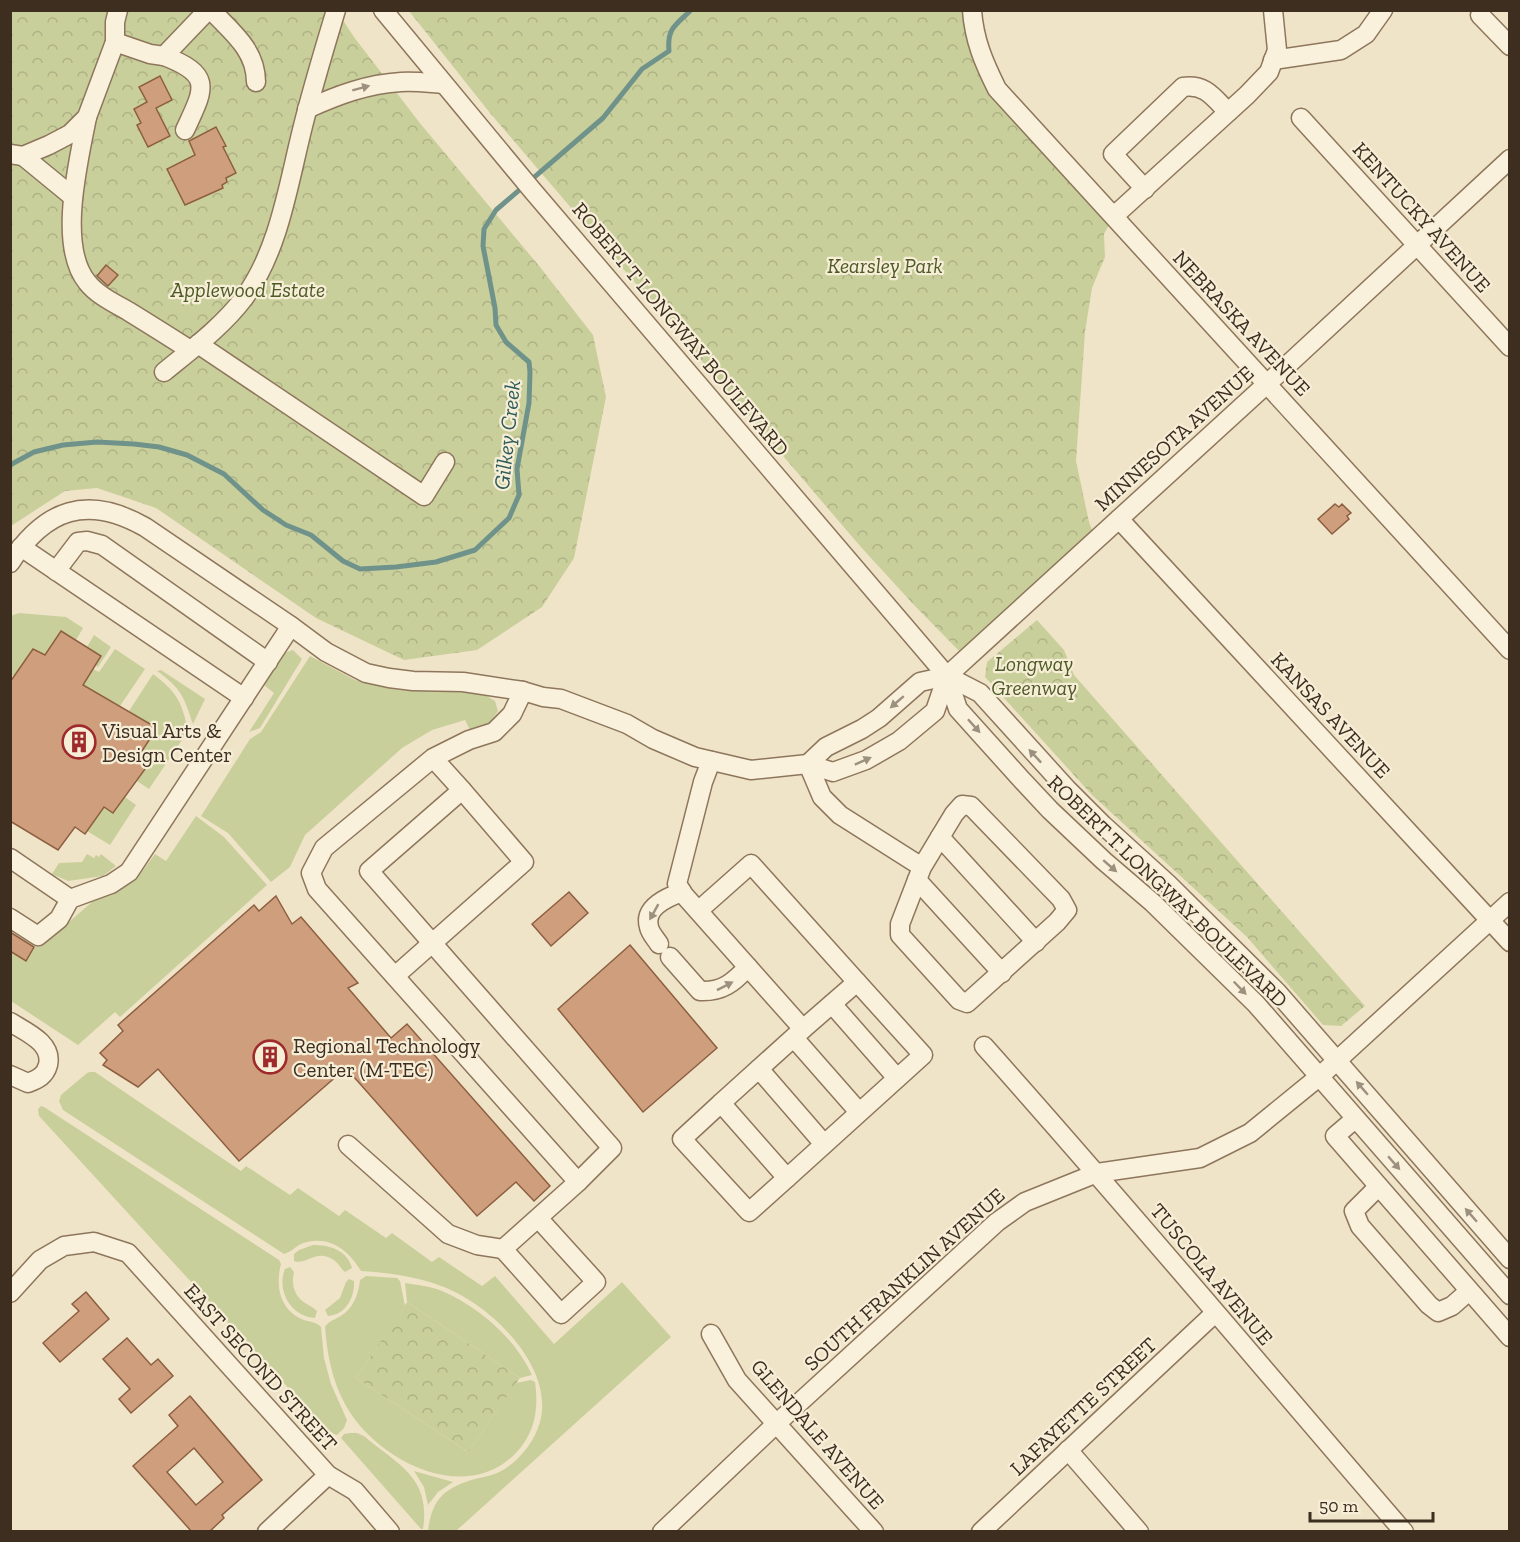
<svg xmlns="http://www.w3.org/2000/svg" width="1520" height="1542" font-family="'Zilla Slab',serif">
	<defs>
		<pattern id="park-crowns" width="20" height="18" patternUnits="userSpaceOnUse" patternTransform="scale(1.5)"><rect width="20" height="18" fill="#c9cf9b"/><path d="M2 6a3 3 0 1 1 6 0M12 15a3 3 0 1 1 6 0" fill="none" stroke="#aeb285"/></pattern>
	</defs>
	<rect width="100%" height="100%" fill="#f0e4c8"/>
	<g fill="#c9cf9b">
		<path d="M19 613 66 617 83 628 76 640 61 631 45 655 33 649 14 677 11 674 10 616Z"/>
		<path d="M94 635 111 647 98 667 95 665 101 656 87 647Z"/>
		<path d="M115 649 145 669 120 706 83 685 93 669 99 672Z"/>
		<path d="M293 650 302 659 260 728 249 732 274 693 264 685 284 653Z"/>
		<path d="M310 656 355 680 398 690 482 693 495 701 498 711 490 723 470 730 465 720 432 730 402 748 305 835 290 867 271 882 228 833 201 816 250 739 261 732Z"/>
		<path d="M161 670 205 699 193 724C184 697 181 688 157 671Z"/>
		<path d="M153 674C177 692 182 702 188 731L149 789 137 781 148 765 138 757 157 728 129 711Z"/>
		<path d="M125 797 136 805 110 845 87 831 104 807 114 813Z"/>
		<path d="M196 816 224 837 267 885 120 1017 115 1012 78 1045 11 1001 10 951 26 961 34 947H40L92 902 137 878 155 854 166 861Z"/>
		<path d="M87 854 94 858 96 855 99 857 101 854 116 866 103 876 68 881 52 874 59 863 82 862Z"/>
		<path d="M90 1072H95L241 1171 246 1166 290 1195 298 1188 339 1216 345 1210 386 1238 392 1233 432 1262 439 1257 482 1286 495 1276 554 1344 622 1282 671 1337 456 1531H428C432 1499 444 1488 475 1479 482 1477 490 1476 497 1473 517 1464 534 1443 540 1422 555 1366 489 1303 441 1286 415 1276 389 1273 361 1271 348 1249 327 1234 301 1244 295 1247 291 1252 284 1254L63 1110 59 1101 61 1095 87 1073Z"/>
		<path d="M41 1106 44 1107 279 1260 281 1264C275 1286 280 1311 304 1320 311 1322 316 1322 321 1327L324 1358 331 1384 347 1420 344 1428 337 1435 334 1434 324 1427 39 1116 38 1109Z"/>
		<path d="M313 1245C330 1245 347 1250 352 1268L345 1272C341 1269 339 1264 335 1261 317 1247 306 1266 294 1261V1254L299 1250Z"/>
		<path d="M290 1267 294 1272C291 1284 294 1296 305 1303 310 1306 313 1307 317 1311L315 1318C291 1317 276 1290 285 1269Z"/>
		<path d="M366 1276 397 1278 400 1281 405 1306 356 1378 468 1452 516 1383 531 1380 535 1382C539 1409 535 1434 515 1454 463 1506 376 1459 346 1406 332 1381 327 1354 325 1327 329 1321 332 1321 337 1318 353 1310 358 1296 360 1280Z"/>
		<path d="M349 1279 354 1281C355 1297 346 1315 328 1316L325 1310 340 1298 346 1282Z"/>
		<path d="M405 1283C417 1285 430 1286 442 1291 479 1307 515 1338 532 1375L520 1378 407 1302Z"/>
		<path d="M350 1433H357L364 1436C398 1465 431 1477 423 1529H421L341 1438 344 1434Z"/>
		<path d="M414 1471 453 1482 438 1492 428 1505 424 1487Z"/>
	</g>
	<g fill="url(#park-crowns)">
		<path d="M11 11H337L354 37 419 122 540 267 593 335 606 397 574 558 542 607 477 650 404 660 316 618 156 508 97 488 65 491 11 526Z"/>
		<path d="M409 11H972L981 56 1114 216 1104 234 1105 257 1092 288 1085 332 1076 461 1089 522 1096 540 966 658 914 605 860 546 490 113Z"/>
		<path d="M1037 620 1064 650 1074 675 1365 1006 1341 1026 1323 1025 1247 937 1092 795 985 677 987 662Z"/>
		<path d="M407 1302 520 1378 468 1452 356 1378Z"/>
	</g>
	<g fill="none" stroke-linecap="round" stroke-linejoin="round">
		<path stroke="#6f938a" stroke-width="5" d="M10 465 34 452 63 445 97 442 134 444 159 447 187 455 224 474 263 510 286 525 311 535 343 561 360 569 396 567 436 562 475 550 509 518 519 495 517 469 529 403 530 372 529 362 506 342 496 325 495 308 483 246 484 229 496 210 603 118 642 69 669 51C667 28 675 26 691 10"/>
	</g>
	<g fill="#cf9f7d" stroke="#8d5f41" stroke-width="1.5" fill-rule="evenodd">
		<path d="M160 76 172 100 156 108 170 136 148 147 137 125 141 123 134 109 147 102 139 87Z"/>
		<path d="M216 127 226 146 223 147 236 173 226 178 227 182 222 185 223 188 185 205 167 169 195 155 189 141Z"/>
		<path d="M106 265 118 275 108 286 97 276Z"/>
		<path d="M1335 504 1339 507 1342 504 1351 513 1347 516 1349 519 1332 534 1318 519Z"/>
		<path d="M61 631 101 656 83 685 157 728 138 757 148 765 113 813 104 807 85 834 75 827 58 850 10 821V682L33 649 45 655Z"/>
		<path d="M569 892 588 913 551 946 532 924Z"/>
		<path d="M276 896 292 924 301 917 358 983 348 988 391 1038 407 1024 550 1186 534 1201 516 1182 477 1216 346 1068 239 1161 158 1069 138 1087 103 1065 107 1060 100 1053 123 1031 118 1025 254 905 259 911Z"/>
		<path d="M10 932 34 947 26 961 10 951Z"/>
		<path d="M630 945 717 1048 643 1112 558 1009Z"/>
		<path d="M86 1292 109 1319 60 1362 43 1343 79 1311 72 1304Z"/>
		<path d="M127 1338 151 1365 158 1359 173 1376 131 1413 119 1399 130 1389 103 1359Z"/>
		<path d="M190 1396 262 1480 222 1515 224 1518 209 1532H192L133 1466 178 1426 169 1415ZM194 1448 223 1482 196 1505 167 1472Z"/>
	</g>
	<g fill="none" stroke-linecap="round" stroke-linejoin="round">
		<g stroke="#8d765c" stroke-width="21">
			<g id="minor">
				<path d="M211 10C232 32 256 50 256 82"/>
				<path d="M383 10 532 190 947 676 980 693 1067 789 1103 825 1168 884 1277 992 1510 1259"/>
				<path d="M972 10C974 40 984 63 997 89L1510 650"/>
				<path d="M1480 15 1510 46"/>
				<path d="M115 42 150 54 164 56 208 10"/>
				<path d="M164 56C214 75 204 89 185 130"/>
				<path d="M1273 60 1341 50 1366 34 1383 10"/>
				<path d="M307 109C338 95 367 84 401 82 415 81 429 83 443 84"/>
				<path d="M87 117C79 160 57 245 87 282 97 295 114 303 128 311 149 324 170 337 190 350"/>
				<path d="M1301 118 1510 347"/>
				<path d="M10 154 23 156 49 145 70 134 87 117 115 42V22L118 10"/>
				<path d="M23 156 73 197"/>
				<path d="M1145 189 1113 154 1183 87C1206 84 1213 97 1228 112"/>
				<path d="M1114 216 1247 95 1269 72 1277 50 1273 10"/>
				<path d="M198 344 424 496 445 462"/>
				<path d="M164 372C192 349 222 327 244 298 279 250 288 186 302 130 312 89 324 50 336 10"/>
				<path d="M1119 519 1510 942"/>
				<path d="M21 547 244 698"/>
				<path d="M10 563C45 509 87 494 145 527L291 626 326 652 366 673 389 678 413 681 463 682 523 691 543 697 561 699 627 724 653 739 695 757 751 770 808 764 833 772 866 760 899 741 935 711 947 676"/>
				<path d="M56 571 78 542 87 541 102 545 268 662"/>
				<path d="M947 676 958 709 1021 779 1050 810 1104 861 1153 903 1256 1004 1510 1295"/>
				<path d="M433 758 462 790 369 871 612 1148 578 1182 317 889 311 873 324 848 433 758 469 740 494 732 512 714 523 691"/>
				<path d="M808 764 826 747 862 729 879 718 920 682 947 676 1281 371 1510 159"/>
				<path d="M808 764 822 797 840 815 922 867 954 814 962 805 971 806 1061 899 1067 910 1057 922 967 1003 959 1000 900 935V924L922 867"/>
				<path d="M940 837 1036 942"/>
				<path d="M10 858 70 899"/>
				<path d="M917 880 1002 973"/>
				<path d="M698 911 751 864 857 982 803 1029 684 895 677 884 703 782 711 761"/>
				<path d="M10 918 38 936 59 919 70 899 111 884 129 872 291 626"/>
				<path d="M659 944C656 939 650 933 649 927 643 907 668 897 682 892"/>
				<path d="M670 957 700 991C722 992 733 983 748 967"/>
				<path d="M395 976 524 862 462 790"/>
				<path d="M832 1004 897 1078"/>
				<path d="M10 1022C26 1032 53 1043 48 1065 45 1076 38 1079 28 1083L10 1075"/>
				<path d="M803 1029 721 1103 787 1178 923 1055 857 982"/>
				<path d="M794 1038 859 1112"/>
				<path d="M984 1046C1127 1206 1264 1370 1404 1532"/>
				<path d="M759 1069 824 1144"/>
				<path d="M721 1103 682 1139 749 1212 787 1178"/>
				<path d="M1355 1119 1335 1136 1510 1337"/>
				<path d="M348 1145 448 1234 477 1245 503 1249"/>
				<path d="M1378 1187 1354 1211 1360 1226 1429 1305 1438 1312 1452 1306 1469 1291"/>
				<path d="M538 1218 596 1282 561 1314 503 1249 578 1182"/>
				<path d="M10 1293 40 1260 64 1246 94 1242 128 1253 328 1475 355 1491 390 1532"/>
				<path d="M711 1334 737 1380 874 1532"/>
				<path d="M1068 1450 1139 1532"/>
				<path d="M267 1532 328 1475"/>
				<path d="M662 1532 776 1424 997 1222 1025 1202 1097 1173 1200 1158 1250 1133 1320 1076 1510 902"/>
				<path d="M981 1532 1215 1313"/>
			</g>
		</g>
		<use href="#minor" stroke="#faf1dc" stroke-width="18"/>
	</g>
	<defs><path id="oneway-solid" d="M-6-.8H1V-3.2L6.5 0L1 3.2V.8H-6Z" transform="scale(1.5)"/></defs>
	<g fill="#9c907e">
		<use href="#oneway-solid" transform="translate(361 88) rotate(-15)"/>
		<use href="#oneway-solid" transform="translate(897 702) rotate(139)"/>
		<use href="#oneway-solid" transform="translate(974 726) rotate(48)"/>
		<use href="#oneway-solid" transform="translate(1035 756) rotate(-133)"/>
		<use href="#oneway-solid" transform="translate(863 761) rotate(-24)"/>
		<use href="#oneway-solid" transform="translate(1110 866) rotate(41)"/>
		<use href="#oneway-solid" transform="translate(654 912) rotate(119)"/>
		<use href="#oneway-solid" transform="translate(725 986) rotate(-27)"/>
		<use href="#oneway-solid" transform="translate(1240 988) rotate(46)"/>
		<use href="#oneway-solid" transform="translate(1362 1088) rotate(-131)"/>
		<use href="#oneway-solid" transform="translate(1394 1163) rotate(49)"/>
		<use href="#oneway-solid" transform="translate(1471 1215) rotate(-131)"/>
	</g>
	<defs>
		<g id="building-ring" transform="scale(1.725)"><circle r="9.5" fill="#f7eed8" stroke="#9e2a2b" stroke-width="1.5"/><path d="M-4-6H4V6H1V3H-1V6H-4ZM-2.5-4.3h1.7v1.8h-1.7ZM.8-4.3h1.7v1.8H.8ZM-2.5-1h1.7V.8h-1.7ZM.8-1h1.7V.8H.8Z" fill="#9e2a2b"/></g>
	</defs>
	<g fill-rule="evenodd">
		<use href="#building-ring" x="79" y="742"/>
		<use href="#building-ring" x="270" y="1057"/>
	</g>
	<g text-anchor="middle" dominant-baseline="central" stroke-width="4.5" stroke-linejoin="round" paint-order="stroke">
		<g font-size="21" fill="#3d2e20" stroke="#f7eed8">
			<text transform="translate(1422 217) rotate(48)">KENTUCKY AVENUE</text>
			<text transform="translate(1242 323) rotate(47)">NEBRASKA AVENUE</text>
			<text transform="translate(681 329) rotate(50)">ROBERT T LONGWAY BOULEVARD</text>
			<text transform="translate(1174 438) rotate(-42)">MINNESOTA AVENUE</text>
			<text transform="translate(1331 715) rotate(47)">KANSAS AVENUE</text>
			<text transform="translate(1168 891) rotate(44)">ROBERT T LONGWAY BOULEVARD</text>
			<text transform="translate(1212 1274) rotate(50)">TUSCOLA AVENUE</text>
			<text transform="translate(904 1279) rotate(-42)">SOUTH FRANKLIN AVENUE</text>
			<text transform="translate(261 1367) rotate(48)">EAST SECOND STREET</text>
			<text transform="translate(1083 1406) rotate(-43)">LAFAYETTE STREET</text>
			<text transform="translate(818 1434) rotate(49)">GLENDALE AVENUE</text>
		</g>
		<g font-size="21" font-style="italic" fill="#4d5a26" stroke="#f7eed8">
			<text x="885" y="265">Kearsley Park</text>
			<text x="248" y="289">Applewood Estate</text>
			<text x="1034" y="663">Longway<tspan x="1034" dy="24">Greenway</tspan></text>
		</g>
		<g font-size="21" fill="#3d2e20" stroke="#f7eed8" text-anchor="start">
			<text x="102" y="730">Visual Arts &amp;<tspan x="102" dy="24">Design Center</tspan></text>
			<text x="293" y="1045">Regional Technology<tspan x="293" dy="24">Center (M-TEC)</tspan></text>
		</g>
		<g font-size="22" font-style="italic" fill="#2f5d5a" stroke="#f7eed8">
			<text transform="translate(507 435) rotate(-84)">Gilkey Creek</text>
		</g>
	</g>
	<rect width="1520" height="1542" fill="none" stroke="#3d2e20" stroke-width="24"/>
	<path d="M1310 1512v9h123v-9" fill="none" stroke="#3d2e20" stroke-width="3"/>
	<text x="1319" y="1512" font-size="18" fill="#3d2e20" stroke="#f7eed8" stroke-width="4.5" paint-order="stroke">50 m</text>
</svg>
